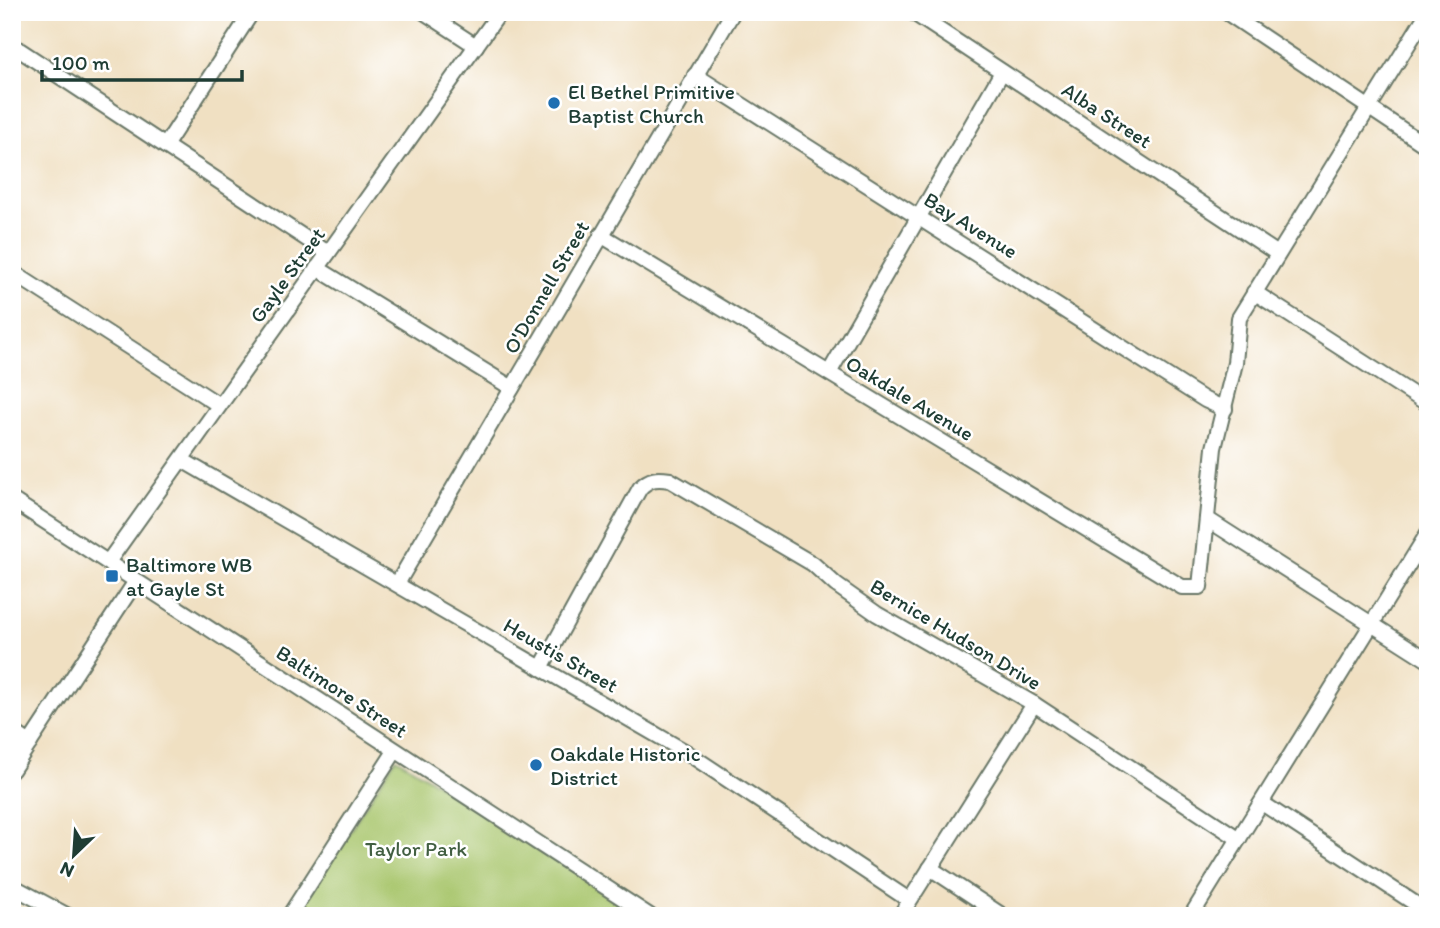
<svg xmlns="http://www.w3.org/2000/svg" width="1440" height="928" font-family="Itim,sans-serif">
	<rect width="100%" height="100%" fill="#fff"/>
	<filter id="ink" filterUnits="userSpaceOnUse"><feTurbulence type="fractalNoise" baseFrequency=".0143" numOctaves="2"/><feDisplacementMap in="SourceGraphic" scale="14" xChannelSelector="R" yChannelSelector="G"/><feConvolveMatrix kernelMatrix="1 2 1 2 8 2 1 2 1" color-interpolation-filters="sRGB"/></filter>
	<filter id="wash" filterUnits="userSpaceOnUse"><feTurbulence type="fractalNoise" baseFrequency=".00686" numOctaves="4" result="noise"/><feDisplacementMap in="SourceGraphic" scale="28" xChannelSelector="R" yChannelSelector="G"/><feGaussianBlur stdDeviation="1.57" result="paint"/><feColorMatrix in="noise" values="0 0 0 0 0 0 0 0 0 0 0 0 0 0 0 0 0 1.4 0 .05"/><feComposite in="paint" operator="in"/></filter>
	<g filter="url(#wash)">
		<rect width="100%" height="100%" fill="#f0e0c2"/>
		<path fill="#a9c66d" stroke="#648250" stroke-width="2" d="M396 758 650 916H295Z"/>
	</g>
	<g filter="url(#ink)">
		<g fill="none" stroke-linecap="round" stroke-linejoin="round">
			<g stroke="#687666" stroke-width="18">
				<g id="minor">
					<path d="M424 12 476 46"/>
					<path d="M912 12 1278 254"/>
					<path d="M1226 12 1428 147"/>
					<path d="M12 45 328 253"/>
					<path d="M695 75 1205 400 1225 409"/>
					<path d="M165 146 252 12"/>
					<path d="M601 235 1182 587H1200L1214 448 1235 363 1239 318 1428 12"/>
					<path d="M317 268 512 388"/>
					<path d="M12 272 219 405"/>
					<path d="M1254 292 1428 404"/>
					<path d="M829 373 1002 72"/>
					<path d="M182 460 686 752 909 900"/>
					<path d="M12 500 650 916"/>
					<path d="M1207 519 1428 660"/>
					<path d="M108 562 500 12"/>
					<path d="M397 584 733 12"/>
					<path d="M541 668 640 488C650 478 657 478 670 480L813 564 836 585 877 614 1034 704 1239 839"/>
					<path d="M12 731 30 743"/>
					<path d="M12 770 136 581"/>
					<path d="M1262 803 1428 912"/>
					<path d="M930 868 1003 916"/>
					<path d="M12 886 68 916"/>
					<path d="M289 916 395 751"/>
					<path d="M900 916 1034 704"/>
					<path d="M1191 916 1428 533"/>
				</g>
			</g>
			<use href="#minor" stroke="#fff" stroke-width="14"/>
		</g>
	</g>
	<g fill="#1f6fb2" stroke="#fff" stroke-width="2.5">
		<circle cx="554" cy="103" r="7"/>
		<rect x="105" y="569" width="14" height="14" rx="3.5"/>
		<circle cx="536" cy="765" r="7"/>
	</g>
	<g text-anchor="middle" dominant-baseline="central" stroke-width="5" stroke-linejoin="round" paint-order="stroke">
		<g font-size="21" fill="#1f3d34" stroke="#fff" text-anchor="start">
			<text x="568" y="91">El Bethel Primitive<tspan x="568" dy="24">Baptist Church</tspan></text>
			<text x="126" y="564">Baltimore WB<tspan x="126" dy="24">at Gayle St</tspan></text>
			<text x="550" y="753">Oakdale Historic<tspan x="550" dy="24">District</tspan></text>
		</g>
		<g font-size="21" fill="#1f3d34" stroke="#fff">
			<text transform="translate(1107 115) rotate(33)">Alba Street</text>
			<text transform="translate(971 225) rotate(32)">Bay Avenue</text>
			<text transform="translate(287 275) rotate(-54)">Gayle Street</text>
			<text transform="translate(546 287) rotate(-60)">O'Donnell Street</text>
			<text transform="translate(910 398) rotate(31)">Oakdale Avenue</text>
			<text transform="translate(956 634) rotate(31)">Bernice Hudson Drive</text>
			<text transform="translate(561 655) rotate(30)">Heustis Street</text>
			<text transform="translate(342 691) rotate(33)">Baltimore Street</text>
		</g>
		<g font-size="21" fill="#425f42" stroke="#fff">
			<text x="416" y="848">Taylor Park</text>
		</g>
	</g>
	<rect width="1440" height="928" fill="none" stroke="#fff" stroke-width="42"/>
	<g transform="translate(74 855) rotate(205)" stroke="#ffffff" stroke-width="5" paint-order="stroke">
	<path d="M0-5L12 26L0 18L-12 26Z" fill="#1f3d34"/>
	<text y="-10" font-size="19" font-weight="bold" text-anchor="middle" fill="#1f3d34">N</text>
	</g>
	<path d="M42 70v10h200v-10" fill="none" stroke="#1f3d34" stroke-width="3.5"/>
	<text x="52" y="70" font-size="21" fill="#1f3d34" stroke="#ffffff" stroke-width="5" paint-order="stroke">100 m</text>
</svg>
